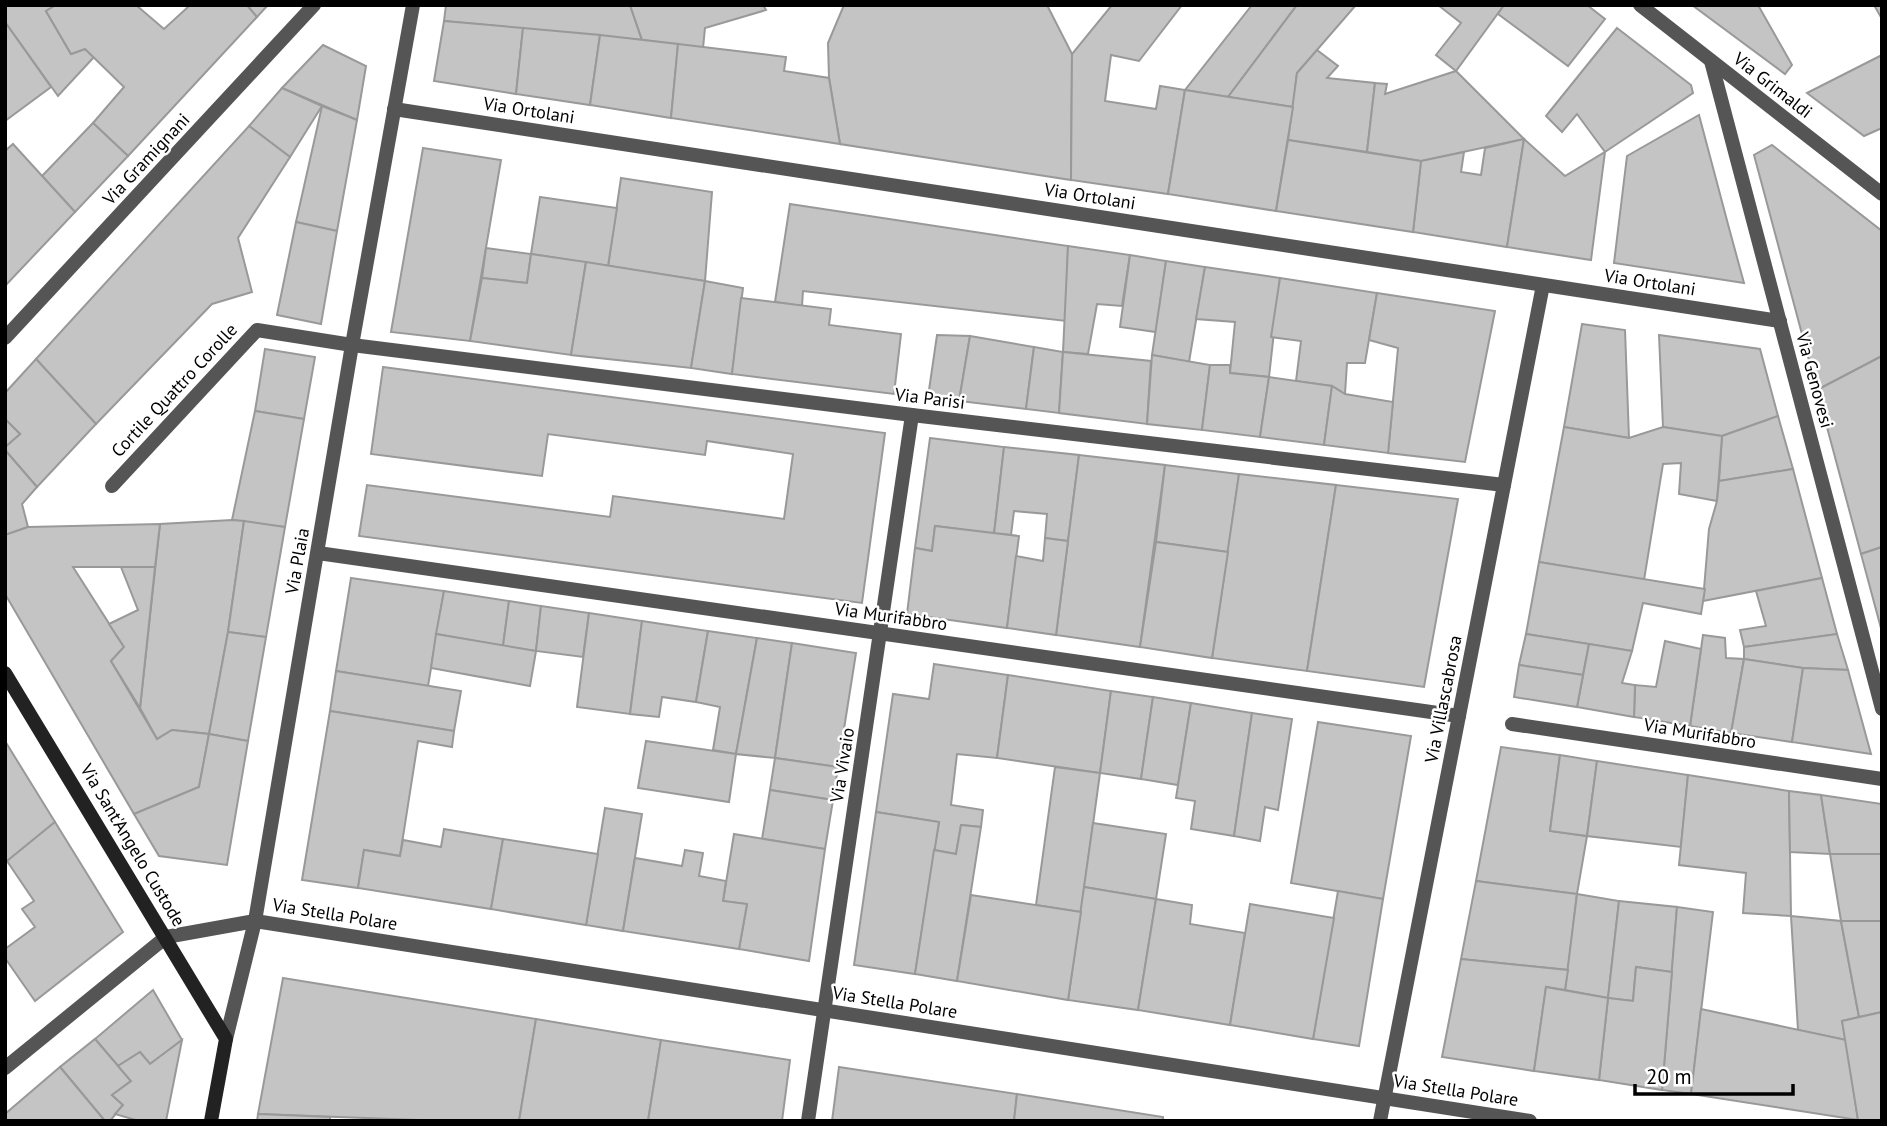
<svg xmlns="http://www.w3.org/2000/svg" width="1887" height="1126" font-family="'PT Sans',sans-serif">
	<rect width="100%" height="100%" fill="#fff"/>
	<g fill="#c4c4c4" stroke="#999" stroke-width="2">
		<path d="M5 5H56L46 11 71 54 85 49 94 57 58 96 5 22Z"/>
		<path d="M56 5H136L164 29 188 7 187 5H247L257 17 128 156 93 123 124 87 85 49 71 54 46 11Z"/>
		<path d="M247 5H268L257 17Z"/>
		<path d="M446 5H630L642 40 444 21Z"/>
		<path d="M630 5H763L766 10 705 28 703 48 642 40Z"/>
		<path d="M844 5H1047L1072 54 1071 180 840 144 829 78 828 43Z"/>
		<path d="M1112 5H1182L1139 61 1111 55 1105 101 1156 109 1160 86 1185 90 1168 194 1071 180 1072 54Z"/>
		<path d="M1252 5H1297L1228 97 1185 90Z"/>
		<path d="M1297 5H1356L1297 73 1293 107 1228 97Z"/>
		<path d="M1438 5H1504L1456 71 1436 55 1461 23Z"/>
		<path d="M1504 5H1587L1605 19 1568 66 1498 14Z"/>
		<path d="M1692 5H1758L1792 65 1785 74Z"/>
		<path d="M1874 5H1882V19Z"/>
		<path d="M444 21 523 28 516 94 434 81Z"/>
		<path d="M5 22 51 87 5 121Z"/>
		<path d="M523 28 600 35 590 105 516 94Z"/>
		<path d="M1617 28 1691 85 1693 93 1605 152 1577 114 1562 132 1546 116Z"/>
		<path d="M600 35 678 44 671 118 590 105Z"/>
		<path d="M678 44 786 57 784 71 829 78 840 144 671 118Z"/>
		<path d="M323 45 366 66 357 120 282 88Z"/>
		<path d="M1317 50 1338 66 1327 78 1375 83 1367 152 1288 140 1297 73Z"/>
		<path d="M1882 55V128L1864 136 1807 93Z"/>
		<path d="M1456 71 1524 139 1421 161 1367 152 1375 83 1387 84 1385 94Z"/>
		<path d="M282 88 322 106 290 157 249 126Z"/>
		<path d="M1185 90 1293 107 1276 211 1168 194Z"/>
		<path d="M322 106 357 120 337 231 296 222Z"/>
		<path d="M1699 115 1729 228 1744 283 1614 263 1627 156Z"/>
		<path d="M93 123 128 156 75 212 42 176Z"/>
		<path d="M249 126 290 157 238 238 252 292 212 304 96 424 36 359Z"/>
		<path d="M1524 139 1507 247 1413 232 1421 161 1464 152 1461 172 1481 175 1485 148Z"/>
		<path d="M1524 139 1565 176 1605 152 1591 260 1507 247Z"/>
		<path d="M1288 140 1421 161 1413 232 1276 211Z"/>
		<path d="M13 144 75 212 5 286V151Z"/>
		<path d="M1772 145 1882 231V356L1817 390 1754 155Z"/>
		<path d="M423 148 501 160 470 341 391 332Z"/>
		<path d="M621 178 712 192 705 281 608 266Z"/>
		<path d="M540 197 617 208 608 266 531 254Z"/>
		<path d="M790 204 1068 246 1066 321 803 291 802 306 775 302Z"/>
		<path d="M296 222 337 231 321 324 277 315Z"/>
		<path d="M1068 246 1130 255 1122 306 1097 304 1088 354 1063 352Z"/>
		<path d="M486 248 531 254 527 283 482 278Z"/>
		<path d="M531 254 586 262 571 355 470 341 482 278 527 283Z"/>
		<path d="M1130 255 1166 261 1156 332 1120 327Z"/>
		<path d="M1166 261 1205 267 1189 362 1152 355Z"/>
		<path d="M586 262 705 281 691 368 571 355Z"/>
		<path d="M1205 267 1280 278 1269 377 1230 373 1235 322 1196 319Z"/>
		<path d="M1280 278 1377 293 1365 363H1347L1345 394 1332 386 1296 381 1301 341 1271 337Z"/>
		<path d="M705 281 743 288 732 374 691 368Z"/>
		<path d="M1377 293 1495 311 1465 462 1388 453 1398 348 1369 340Z"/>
		<path d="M741 298 831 309 829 325 901 334 894 394 732 374Z"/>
		<path d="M1582 324 1625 330 1629 438 1564 427Z"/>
		<path d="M937 335 970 336 959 401 928 397Z"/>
		<path d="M1659 335 1760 349 1778 416 1722 436 1663 427Z"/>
		<path d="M970 336 1034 347 1026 409 959 401Z"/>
		<path d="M1034 347 1063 352 1059 413 1026 409Z"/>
		<path d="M265 349 315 357 304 419 255 411Z"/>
		<path d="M1063 352 1151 361 1147 424 1059 413Z"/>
		<path d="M1152 355 1210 365 1202 430 1147 424Z"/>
		<path d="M1882 356V547L1861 554 1817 390Z"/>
		<path d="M36 359 96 424 37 487 5 450V447L20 434 5 419V393Z"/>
		<path d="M1210 365H1230V373L1269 377 1260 437 1202 430Z"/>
		<path d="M383 367 885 433 862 603 359 536 367 485 610 517 613 496 784 519 793 454 707 441 705 455 548 434 542 476 371 454Z"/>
		<path d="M1269 377 1332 386 1324 445 1260 437Z"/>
		<path d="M1332 386 1345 394 1393 402 1388 453 1324 445Z"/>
		<path d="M255 411 304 419 285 527 232 520Z"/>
		<path d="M1778 416 1793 469 1719 481 1722 436Z"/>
		<path d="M5 419 20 434 5 447Z"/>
		<path d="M1564 427 1629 438 1663 427 1722 436 1717 501 1679 494 1681 463 1663 464 1644 580 1539 562Z"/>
		<path d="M930 438 1004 447 994 534 935 526 932 551 915 548Z"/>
		<path d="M1004 447 1079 455 1068 541 1045 538 1047 514 1014 511 1011 535 994 534Z"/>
		<path d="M5 450 37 487 22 504 28 527 5 535Z"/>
		<path d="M1079 455 1165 465 1140 647 1056 635Z"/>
		<path d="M1165 465 1239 474 1228 552 1156 542Z"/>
		<path d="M1793 469 1822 578 1703 601 1709 529 1717 501 1719 481Z"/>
		<path d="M1239 474 1336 485 1307 671 1212 658Z"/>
		<path d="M1336 485 1458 499 1424 687 1307 671Z"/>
		<path d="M232 520 244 521 228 632 209 734 172 730 157 739 140 708 160 524Z"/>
		<path d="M244 521 285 527 266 637 228 632Z"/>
		<path d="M160 524 155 567H73L124 647 111 661 157 739 172 730 209 734 199 787 134 814 5 594V535L28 527Z"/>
		<path d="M935 526 1019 536 1007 628 907 614 915 548 932 551Z"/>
		<path d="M1045 538 1068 541 1056 635 1007 628 1016 556 1043 561Z"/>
		<path d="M1156 542 1228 552 1212 658 1140 647Z"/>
		<path d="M1882 547V632L1861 554Z"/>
		<path d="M1539 562 1705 589 1701 614 1643 603 1632 651 1526 634Z"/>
		<path d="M121 567H155L140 708 111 661 124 647 109 624 138 610Z"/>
		<path d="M351 578 444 591 428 686 336 671Z"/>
		<path d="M1822 578 1837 634 1744 647 1740 630 1766 626 1756 591Z"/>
		<path d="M444 591 509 601 503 646 436 634Z"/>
		<path d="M509 601 541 606 536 651 503 646Z"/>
		<path d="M541 606 589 613 583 657 536 651Z"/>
		<path d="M589 613 642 621 630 714 577 707Z"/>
		<path d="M642 621 708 631 696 702 662 697 659 717 630 714Z"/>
		<path d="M708 631 757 638 736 754 713 750 720 707 696 702Z"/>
		<path d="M228 632 266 637 248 741 209 734Z"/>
		<path d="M436 634 536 651 530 686 431 668Z"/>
		<path d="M1526 634 1589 644 1583 675 1519 665Z"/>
		<path d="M1837 634 1848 670 1803 668 1744 659V647Z"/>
		<path d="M1703 635 1725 638 1726 658 1744 659 1731 733 1690 726Z"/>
		<path d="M757 638 792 643 775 758 736 754Z"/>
		<path d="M1665 641 1701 649 1690 726 1634 717 1635 685 1656 687Z"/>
		<path d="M792 643 856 653 838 767 775 758Z"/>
		<path d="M1589 644 1632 651 1622 683 1635 685 1634 717 1577 707Z"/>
		<path d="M1744 659 1803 668 1792 742 1731 733Z"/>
		<path d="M934 664 1008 675 997 758 957 754 951 805 983 810 981 827 961 825 956 854 934 850 939 822 876 812 893 694 929 699Z"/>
		<path d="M1519 665 1583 675 1577 707 1514 697Z"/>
		<path d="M1803 668 1848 670 1871 754 1792 742Z"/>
		<path d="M336 671 461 691 454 731 330 711Z"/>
		<path d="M1008 675 1111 691 1100 773 997 758Z"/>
		<path d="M1111 691 1153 697 1141 779 1100 773Z"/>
		<path d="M1153 697 1191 703 1178 785 1141 779Z"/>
		<path d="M1191 703 1252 713 1234 836 1191 829 1195 801 1176 798Z"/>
		<path d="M330 711 454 731 452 747 418 741 400 856 364 850 358 888 302 880Z"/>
		<path d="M1252 713 1292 719 1278 810 1265 807 1260 841 1234 836Z"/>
		<path d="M1318 722 1411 736 1383 899 1291 883Z"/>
		<path d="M209 734 248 741 227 865 159 856 134 814 199 787Z"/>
		<path d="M5 741 55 822 5 863Z"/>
		<path d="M646 741 736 754 729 802 638 788Z"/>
		<path d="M1501 747 1560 755 1550 831 1587 836 1577 894 1476 881Z"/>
		<path d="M1560 755 1597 761 1587 836 1550 831Z"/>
		<path d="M775 758 838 767 833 800 770 790Z"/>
		<path d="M1597 761 1688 775 1681 847 1587 836Z"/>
		<path d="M1055 767 1100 773 1081 912 1036 905Z"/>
		<path d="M1688 775 1789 791 1791 916 1743 913 1746 873 1679 865Z"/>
		<path d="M770 790 833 800 825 849 762 839Z"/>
		<path d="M1789 791 1821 795 1830 854 1790 852Z"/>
		<path d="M1821 795 1882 804V854H1830Z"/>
		<path d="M605 808 642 814 623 931 586 925Z"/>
		<path d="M876 812 939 822 915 974 854 965Z"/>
		<path d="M55 822 123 932 35 1001 5 958V949L35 927 22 909 34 901 7 861Z"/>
		<path d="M1093 823 1166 834 1156 899 1084 887Z"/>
		<path d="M961 825 981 827 957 981 915 974 934 850 956 854Z"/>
		<path d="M444 829 503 839 491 909 358 888 364 850 400 856 403 840 441 847Z"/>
		<path d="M734 834 825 849 809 961 739 949 747 904 723 901Z"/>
		<path d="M503 839 598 854 586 925 491 909Z"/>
		<path d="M685 850 703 853 699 876 726 881 723 901 747 904 739 949 623 931 635 858 682 866Z"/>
		<path d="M1830 854H1882V921H1841Z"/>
		<path d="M1476 881 1577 894 1568 970 1461 959Z"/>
		<path d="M1084 887 1156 899 1138 1010 1068 1000Z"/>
		<path d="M1338 891 1383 899 1359 1046 1313 1039Z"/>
		<path d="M1577 894 1619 901 1608 998 1565 990Z"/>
		<path d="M971 895 1081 912 1068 1000 957 981Z"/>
		<path d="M1156 899 1192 905 1190 924 1245 933 1230 1025 1138 1010Z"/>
		<path d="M1619 901 1677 907 1672 972 1636 967 1633 1001 1608 998Z"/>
		<path d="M1250 904 1334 918 1313 1039 1230 1025Z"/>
		<path d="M1677 907 1713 912 1691 1094 1662 1090Z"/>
		<path d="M1791 916 1841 921 1859 1017 1842 1021 1846 1040 1798 1030Z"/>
		<path d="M1841 921H1882V1012L1859 1017Z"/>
		<path d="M1461 959 1568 970 1565 990 1546 987 1534 1071 1442 1057Z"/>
		<path d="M1636 967 1672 972 1662 1090 1599 1080 1608 998 1633 1001Z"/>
		<path d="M283 978 536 1019 519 1121H446L258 1114Z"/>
		<path d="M1546 987 1608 998 1599 1080 1534 1071Z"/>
		<path d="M153 990 182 1040 150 1064 140 1052 118 1066 95 1039Z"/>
		<path d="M1701 1009 1846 1040 1858 1120 1691 1094Z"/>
		<path d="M1882 1012V1121L1858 1120 1842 1021Z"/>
		<path d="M536 1019 661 1040 648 1121H519Z"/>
		<path d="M95 1039 131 1081 112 1095 123 1105 110 1121H105L60 1067Z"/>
		<path d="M182 1040 166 1121H139L115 1114 123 1105 112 1095 131 1081 118 1066 140 1052 150 1064Z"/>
		<path d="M661 1040 790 1060 782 1121H648Z"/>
		<path d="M60 1067 105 1121H5V1114Z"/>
		<path d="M839 1067 1017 1094 1014 1121H832Z"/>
		<path d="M1017 1094 1163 1117V1121H1014Z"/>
		<path d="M258 1114 330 1117V1121H257Z"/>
	</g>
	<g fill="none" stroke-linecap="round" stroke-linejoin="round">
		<g stroke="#555" stroke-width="14">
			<path d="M1640 5 1882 194"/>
			<path d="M1711 61 1882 709"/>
			<path d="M394 109 1780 321"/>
			<path d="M5 338 314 5"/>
			<path d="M112 486 257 330 352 345 912 415 1504 485"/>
			<path d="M318 553 1459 716"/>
			<path d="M1512 724 1882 779"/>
			<path d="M226 1039 255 921 352 345 413 5"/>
			<path d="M5 1068 166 937 255 921 1530 1121"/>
			<path d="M808 1121 912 415"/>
			<path d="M1380 1121 1543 285"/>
		</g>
		<path stroke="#222" stroke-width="14" d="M5 673 226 1039 211 1121"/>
	</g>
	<g text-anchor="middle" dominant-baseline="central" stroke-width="5" stroke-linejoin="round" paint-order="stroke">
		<g font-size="18" fill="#000" stroke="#fff">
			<text transform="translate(1773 85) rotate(38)">Via Grimaldi</text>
			<text transform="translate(529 110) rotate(9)">Via Ortolani</text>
			<text transform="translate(146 159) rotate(-47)">Via Gramignani</text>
			<text transform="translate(1090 196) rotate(9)">Via Ortolani</text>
			<text transform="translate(1650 282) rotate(9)">Via Ortolani</text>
			<text transform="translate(1815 380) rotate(75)">Via Genovesi</text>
			<text transform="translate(174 390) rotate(-47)">Cortile Quattro Corolle</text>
			<text transform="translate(930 398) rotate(7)">Via Parisi</text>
			<text transform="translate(297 561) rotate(-80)">Via Plaia</text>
			<text transform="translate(891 616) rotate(8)">Via Murifabbro</text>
			<text transform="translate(1443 699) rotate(-79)">Via Villascabrosa</text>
			<text transform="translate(1700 733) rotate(9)">Via Murifabbro</text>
			<text transform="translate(842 765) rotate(-81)">Via Vivaio</text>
			<text transform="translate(133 845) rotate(59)">Via Sant'Angelo Custode</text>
			<text transform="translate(335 914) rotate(9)">Via Stella Polare</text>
			<text transform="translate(895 1002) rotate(9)">Via Stella Polare</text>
			<text transform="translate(1456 1090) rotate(9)">Via Stella Polare</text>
		</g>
	</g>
	<rect width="1887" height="1126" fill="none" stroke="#000000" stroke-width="14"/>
	<path d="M1635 1084v10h158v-10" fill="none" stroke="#000000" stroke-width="3.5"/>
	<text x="1646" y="1084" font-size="21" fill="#000000" stroke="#ffffff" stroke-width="5" paint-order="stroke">20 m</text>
</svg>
